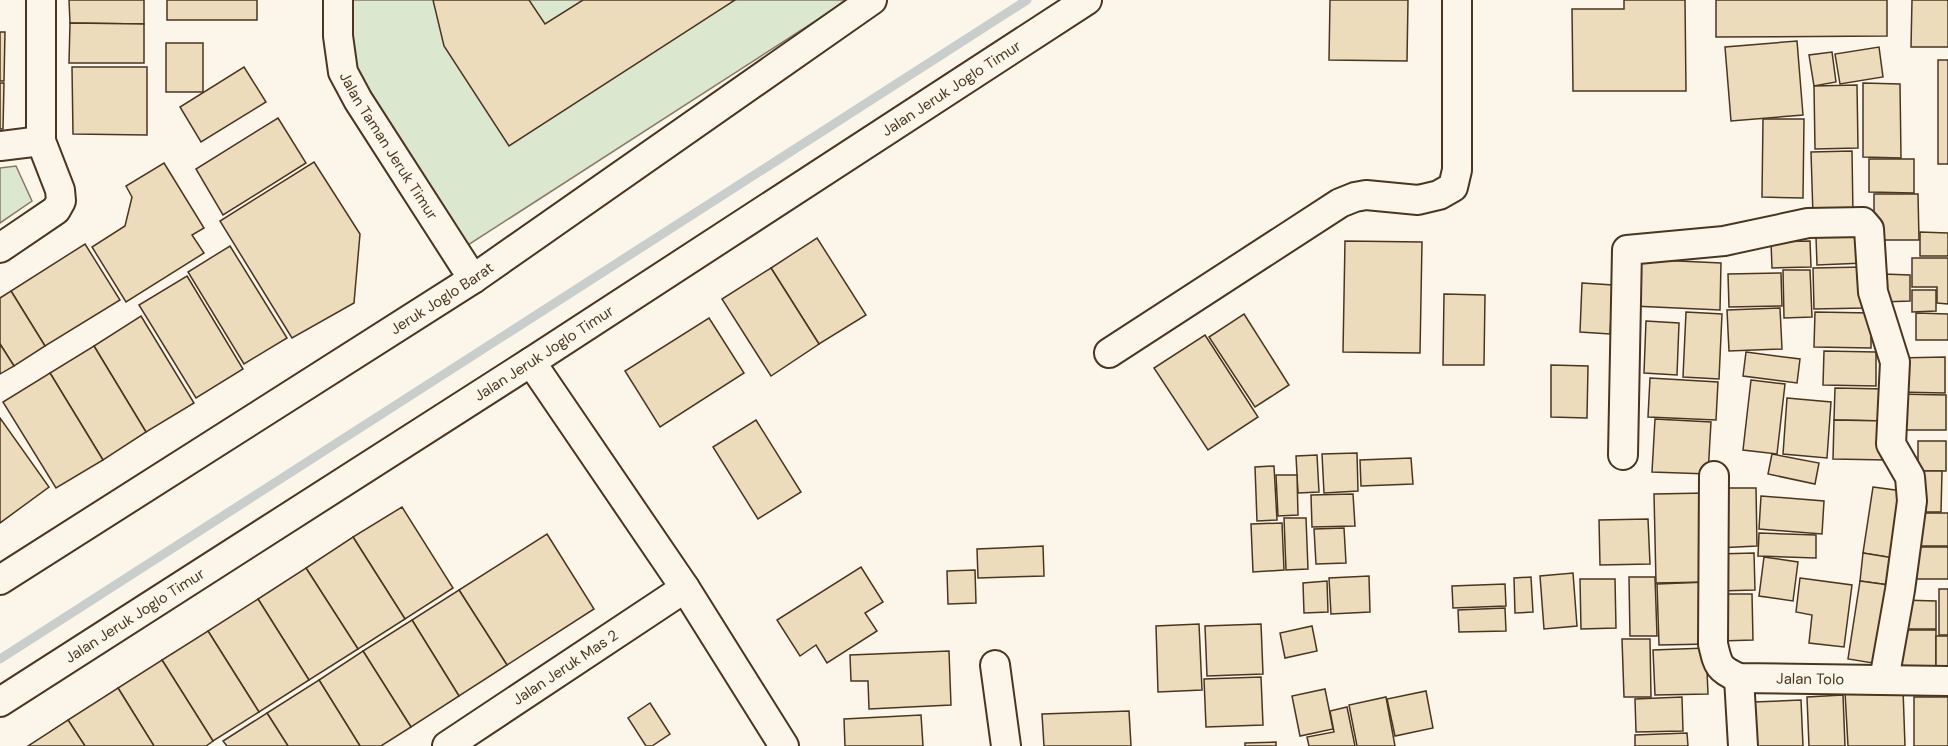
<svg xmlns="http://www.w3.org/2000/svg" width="1948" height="746" font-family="'DM Sans',sans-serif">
	<rect width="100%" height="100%" fill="#fbf6e9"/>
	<g fill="#dce7d0" stroke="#887966" stroke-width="1.5">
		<path d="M342 0H848L451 256 343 78Z"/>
		<path d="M16 166 32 201 0 223V168Z"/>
	</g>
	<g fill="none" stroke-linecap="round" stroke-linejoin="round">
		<path stroke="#c9cecd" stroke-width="9" d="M0 659 1027 0"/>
	</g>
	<g fill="#ecdcbc" stroke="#4a3520" stroke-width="1.5">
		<path d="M69 0H144V24L70 23Z"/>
		<rect x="167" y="0" width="90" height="20"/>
		<path d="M433 0H529L545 24 583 0H735L509 146 444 46Z"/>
		<path d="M1330 0H1408L1407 61 1329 60Z"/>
		<path d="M1624 0H1685L1686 91H1573L1572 9H1624Z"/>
		<path d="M1716 0H1887V36L1716 37Z"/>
		<path d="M1912 0H1948V47H1911Z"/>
		<path d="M70 23 144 24V63H69Z"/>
		<path d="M0 32H5L4 81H0Z"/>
		<path d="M1797 41 1803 115 1731 121 1725 47Z"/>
		<rect x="166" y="43" width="37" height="49"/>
		<path d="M1879 47 1883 77 1840 84 1835 54Z"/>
		<path d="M1832 52 1836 82 1814 86 1809 55Z"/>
		<rect x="1938" y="60" width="10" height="104"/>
		<path d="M72 67H147V135L73 134Z"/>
		<path d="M244 67 266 102 201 142 180 107Z"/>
		<path d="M0 83H4L3 129H0Z"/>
		<path d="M1863 83 1900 84 1901 158 1863 157Z"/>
		<path d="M1857 85 1858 148 1815 149 1814 86Z"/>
		<path d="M278 118 306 163 223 215 196 169Z"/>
		<path d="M1763 119H1804L1803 198 1762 197Z"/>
		<path d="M1852 151 1853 215 1813 216 1811 152Z"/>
		<path d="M1869 159H1914V193L1869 192Z"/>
		<path d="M314 162 360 234 354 303 292 338 220 221Z"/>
		<path d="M164 163 204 228 192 235 204 253 126 302 92 247 125 226 132 197 126 186Z"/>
		<path d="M1874 194H1918L1919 240H1874Z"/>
		<path d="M1920 232 1948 233V256H1920Z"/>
		<path d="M1864 236V263L1817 265 1816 237Z"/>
		<path d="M817 238 866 315 819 344 771 268Z"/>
		<path d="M1345 241 1422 242 1420 353 1343 352Z"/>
		<path d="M1810 241 1811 267 1772 268 1771 242Z"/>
		<path d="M85 244 120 300 45 346 11 291Z"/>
		<path d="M230 246 287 338 244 364 188 272Z"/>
		<path d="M1912 258H1948V304L1937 303V287H1912Z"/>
		<path d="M1635 259 1721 263 1720 310 1633 306Z"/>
		<path d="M1864 267 1865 308 1814 309 1813 268Z"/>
		<path d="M771 268 819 344 771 376 722 299Z"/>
		<path d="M1783 270H1810L1812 317 1784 318Z"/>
		<path d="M1781 273 1782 306 1729 307 1728 274Z"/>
		<path d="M1883 274 1910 275V301L1883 302Z"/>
		<path d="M187 276 243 369 196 398 139 305Z"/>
		<path d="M1582 283 1613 285 1610 334 1580 332Z"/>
		<path d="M1912 290H1936V311L1912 312Z"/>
		<path d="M11 291 45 346 14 366 0 344V298Z"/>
		<path d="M1444 294 1485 295 1484 365H1443Z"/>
		<path d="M1780 308 1782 349 1729 351 1727 310Z"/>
		<path d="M1686 312 1722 314 1719 379 1683 377Z"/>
		<path d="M1815 312 1871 313V348L1814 347Z"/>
		<path d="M1916 313 1948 314V340H1916Z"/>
		<path d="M1244 314 1289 385 1255 407 1209 337Z"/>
		<path d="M141 316 194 403 146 432 94 346Z"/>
		<path d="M709 318 744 373 660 427 625 371Z"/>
		<path d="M1646 321 1679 323 1677 375 1644 373Z"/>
		<path d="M1205 335 1258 417 1208 450 1154 368Z"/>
		<path d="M0 344 14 366 0 374Z"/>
		<path d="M94 346 146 432 103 460 50 373Z"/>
		<path d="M1824 351 1876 352V386L1823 385Z"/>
		<path d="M1746 352 1800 359 1797 383 1743 376Z"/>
		<path d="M1945 357V393L1898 392V358Z"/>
		<path d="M1551 365 1588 366 1587 418 1551 417Z"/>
		<path d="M50 373 103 460 56 488 3 402Z"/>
		<path d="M1650 378 1718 382 1716 420 1648 417Z"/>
		<path d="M1751 380 1785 384 1777 454 1743 450Z"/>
		<path d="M1835 388 1886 389 1885 421 1834 420Z"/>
		<path d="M1896 394 1946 395V430H1896Z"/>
		<path d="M1787 398 1831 402 1827 458 1783 454Z"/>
		<path d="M0 418 49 487 0 523Z"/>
		<path d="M1655 419 1711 422 1708 474 1652 472Z"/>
		<path d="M756 420 801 492 758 519 713 447Z"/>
		<path d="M1834 420 1888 421 1887 460 1833 459Z"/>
		<rect x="1918" y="441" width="28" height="30"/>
		<path d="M1357 453 1358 491 1324 493 1322 454Z"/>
		<path d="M1772 454 1819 463 1815 484 1768 474Z"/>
		<path d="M1317 455 1319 492 1298 493 1296 456Z"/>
		<path d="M1411 458 1413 484 1361 486 1360 460Z"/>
		<path d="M1274 466 1277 520 1257 521 1255 467Z"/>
		<path d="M1914 471H1942L1941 512H1914Z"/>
		<path d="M1276 475H1297L1298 515 1278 516Z"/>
		<path d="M1873 487 1910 492 1900 559 1863 553Z"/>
		<path d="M1716 488H1756L1757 546 1717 548Z"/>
		<path d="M1706 493 1708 582 1656 583 1654 494Z"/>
		<path d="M1353 494 1355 526 1312 527 1311 495Z"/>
		<path d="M1761 496 1824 501 1822 534 1759 529Z"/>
		<path d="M402 507 453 588 405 619 353 537Z"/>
		<rect x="1917" y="513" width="31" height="33"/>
		<path d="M1284 518H1306L1308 569 1286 570Z"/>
		<path d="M1648 519 1650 564 1600 565 1599 520Z"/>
		<path d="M1282 523 1284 570 1253 572 1251 524Z"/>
		<path d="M1344 528 1346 563 1316 564 1314 529Z"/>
		<path d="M1759 533 1816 535V558L1758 556Z"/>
		<path d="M547 534 594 609 507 665 459 590Z"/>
		<path d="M353 537 405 619 358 649 306 568Z"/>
		<path d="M1043 546 1044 576 978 578 977 549Z"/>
		<rect x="1912" y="547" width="36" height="32"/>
		<path d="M1754 553 1755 590 1718 591 1717 554Z"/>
		<path d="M1863 553 1900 559 1896 586 1860 581Z"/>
		<path d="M1764 557 1798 562 1793 601 1759 596Z"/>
		<path d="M861 567 883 602 865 613 877 631 827 663 816 645 800 656 777 620Z"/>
		<path d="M306 568 358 649 309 680 258 599Z"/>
		<path d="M975 570 976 603 948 604 947 571Z"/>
		<path d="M1573 573 1577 626 1544 629 1540 576Z"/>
		<path d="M1369 576 1370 612 1331 614 1329 578Z"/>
		<path d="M1531 577 1533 612 1515 613 1514 578Z"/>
		<path d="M1629 577H1655L1657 636H1630Z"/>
		<path d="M1800 578 1852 585 1844 647 1809 643 1812 615 1796 612Z"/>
		<path d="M1580 579H1615L1616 628 1581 629Z"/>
		<path d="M1327 581 1328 612 1304 613 1303 583Z"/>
		<path d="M1860 581 1896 586 1885 665 1848 659Z"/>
		<path d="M1708 582 1709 644 1659 645 1657 584Z"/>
		<path d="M1505 584 1506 606 1453 608 1452 586Z"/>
		<rect x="1939" y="589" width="9" height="46"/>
		<path d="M459 590 507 665 459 696 412 620Z"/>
		<path d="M1719 594H1752L1753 640 1720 641Z"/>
		<path d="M258 599 309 680 259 712 208 631Z"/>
		<path d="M1901 600 1936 601V629H1901Z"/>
		<path d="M1505 608 1506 631 1459 632 1458 610Z"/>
		<path d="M412 620 459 696 411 727 363 651Z"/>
		<path d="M1199 624 1202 690 1158 692 1156 626Z"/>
		<path d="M1261 624 1263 674 1207 676 1205 626Z"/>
		<path d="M1312 626 1317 651 1285 658 1280 633Z"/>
		<rect x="1896" y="630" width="40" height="36"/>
		<path d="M208 631 259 712 213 741 162 660Z"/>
		<rect x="1936" y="636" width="12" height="35"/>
		<path d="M1622 639H1650L1651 697H1624Z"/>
		<path d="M1706 648 1708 694 1655 695 1653 650Z"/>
		<path d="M363 651 411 727 381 746H360L319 680Z"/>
		<path d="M949 651 951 705 869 709 868 681H851L850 655Z"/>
		<path d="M162 660 213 741 206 746H154L118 688Z"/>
		<path d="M1261 677 1263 725 1206 727 1204 679Z"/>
		<path d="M319 680 360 746H288L267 713Z"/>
		<path d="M118 688 154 746H85L68 720Z"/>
		<path d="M1325 689 1333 729 1300 736 1292 696Z"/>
		<path d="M1903 689 1905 746H1848L1845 692Z"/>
		<path d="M1426 691 1433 728 1395 736 1387 699Z"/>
		<path d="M1843 695 1845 746H1809L1807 697Z"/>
		<path d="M1386 697 1395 746H1357L1349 705Z"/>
		<path d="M1682 697 1683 731 1636 732 1635 699Z"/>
		<rect x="1914" y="697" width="34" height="49"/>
		<path d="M1801 700 1803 746H1756L1754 702Z"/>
		<path d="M650 703 670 734 652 746H646L628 718Z"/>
		<path d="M1347 707 1355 746H1309L1307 737 1334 732 1330 711Z"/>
		<path d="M1129 711 1131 746H1044L1042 714Z"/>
		<path d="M267 713 288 746H227L223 741Z"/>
		<path d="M921 715 923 746H845L844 719Z"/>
		<path d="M68 720 85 746H28Z"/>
		<path d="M1687 733 1688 746H1635V735Z"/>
		<path d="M1276 742V746H1245V743Z"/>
	</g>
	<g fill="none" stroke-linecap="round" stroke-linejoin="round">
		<g stroke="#4a3520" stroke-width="32">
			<g id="minor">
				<path id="s1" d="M338 0V36L343 72 358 100 473 279"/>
				<path d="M0 146 41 141"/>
				<path d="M0 248 56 210 61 201 60 190 41 141V0"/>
				<path d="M1109 353 1340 203 1355 197 1366 195 1418 200 1439 195 1453 187 1457 170V0"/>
				<path d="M531 362 685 588 784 746"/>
				<path d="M1623 455 1627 250 1724 241 1808 223 1863 222 1869 229 1873 292 1895 362 1891 444 1910 477 1912 501 1900 590 1884 680"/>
				<path id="s2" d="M1714 476 1713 644C1718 665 1718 669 1739 678L1948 681"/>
				<path id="s3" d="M0 580 473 279 872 0"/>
				<path d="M995 665 1006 746"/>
				<path d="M1739 678 1743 746"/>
				<path id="s4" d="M0 702 531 362 1087 0"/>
				<path id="s5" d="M447 746 685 588"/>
			</g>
		</g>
		<use href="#minor" stroke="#fbf6e9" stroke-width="28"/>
	</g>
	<g text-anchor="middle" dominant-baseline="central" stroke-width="4.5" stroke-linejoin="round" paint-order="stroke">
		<g font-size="15" fill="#4a3520" stroke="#fbf6e9">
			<text stroke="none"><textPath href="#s4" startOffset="1132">Jalan Jeruk Joglo Timur</textPath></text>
			<text stroke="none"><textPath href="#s1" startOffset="159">Jalan Taman Jeruk Timur</textPath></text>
			<text stroke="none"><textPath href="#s3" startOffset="524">Jeruk Joglo Barat</textPath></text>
			<text stroke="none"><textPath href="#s4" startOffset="646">Jalan Jeruk Joglo Timur</textPath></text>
			<text stroke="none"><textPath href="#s4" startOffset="160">Jalan Jeruk Joglo Timur</textPath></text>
			<text stroke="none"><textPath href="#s5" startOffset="142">Jalan Jeruk Mas 2</textPath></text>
			<text stroke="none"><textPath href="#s2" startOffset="285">Jalan Tolo</textPath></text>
		</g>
	</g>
</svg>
